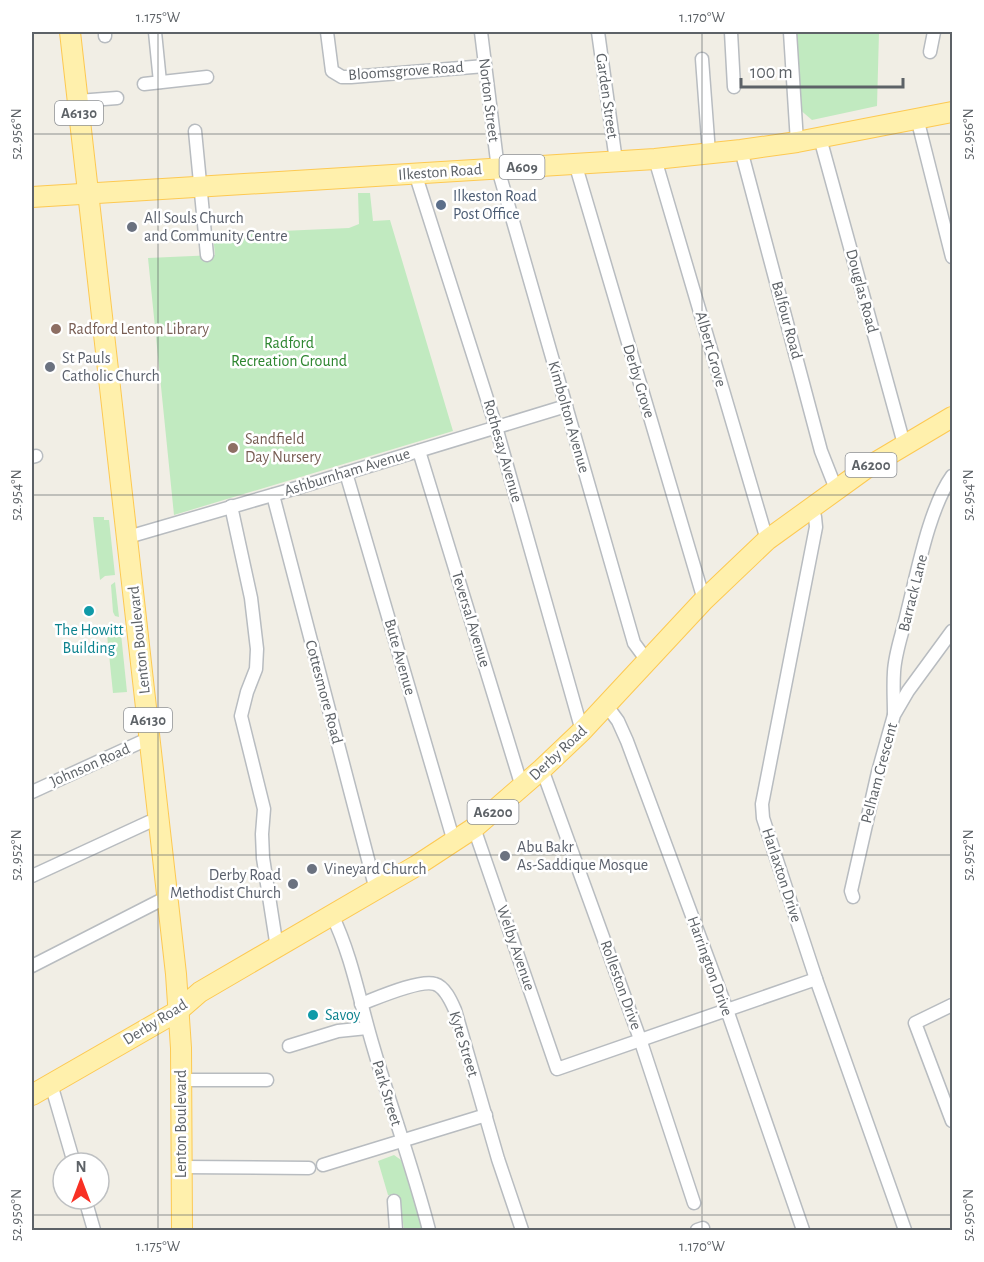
<svg xmlns="http://www.w3.org/2000/svg" width="984" height="1262" font-family="'Alegreya Sans',sans-serif">
	<rect width="100%" height="100%" fill="#f1eee5"/>
	<g fill="#c1eac0">
		<path d="M796 32H879L877 106 812 120 798 108Z"/>
		<path d="M358 193H370L373 221 390 220 453 431 174 515 148 258 215 255 213 234 349 228 359 224Z"/>
		<path d="M93 517H104V520H109L115 575 105 576 100 580Z"/>
		<path d="M115 582 119 617 115 616 113 612 111 585Z"/>
		<path d="M120 624 127 692 113 693 106 625Z"/>
		<path d="M394 1155 401 1160 425 1230H404L400 1198 388 1195 378 1161Z"/>
	</g>
	<g fill="none" stroke-linecap="round" stroke-linejoin="round">
		<g stroke="#b8bcc0" stroke-width="15">
			<g id="minor">
				<path d="M105 32V36"/>
				<path d="M155 32 160 82"/>
				<path d="M327 32 332 71 342 77H351L485 66"/>
				<path d="M481 32 498 169 634 643 648 662"/>
				<path d="M598 32 616 161"/>
				<path d="M731 32 734 87"/>
				<path d="M790 32 797 142"/>
				<path d="M930 52 934 32"/>
				<path d="M702 59 709 153"/>
				<path d="M144 84 207 77"/>
				<path d="M78 101 117 98"/>
				<path d="M917 118 952 257"/>
				<path d="M195 131 207 255"/>
				<path d="M820 138 904 444"/>
				<path d="M741 150 821 451 836 489"/>
				<path d="M655 159 767 540"/>
				<path d="M575 163 704 600"/>
				<path d="M415 173 496 427 582 731"/>
				<path d="M419 451 522 787"/>
				<path d="M32 457 36 456"/>
				<path d="M346 473 454 842"/>
				<path d="M273 495 376 890"/>
				<path d="M231 506 251 598 257 649 256 669 247 692 241 716 264 809 262 834 263 858 277 948"/>
				<path d="M810 508 815 517 816 527 762 804 763 818 816 979 905 1230"/>
				<path d="M128 537 300 487 566 406"/>
				<path d="M607 706 618 721 627 741 727 1010 803 1230"/>
				<path d="M894 714C894 700 893 686 894 672 895 652 903 632 907 613 917 574 929 508 952 476"/>
				<path d="M542 769 640 1039 694 1203"/>
				<path d="M32 792 141 742 150 741"/>
				<path d="M474 828 557 1069 816 979"/>
				<path d="M32 876 149 822 159 821"/>
				<path d="M853 897 851 891 878 772 894 715 908 691 952 631"/>
				<path d="M332 915C352 956 360 1003 373 1046 391 1108 413 1168 429 1230"/>
				<path d="M32 966 167 897"/>
				<path d="M361 1004C377 998 420 979 435 984 445 987 451 1001 455 1010L498 1159 522 1230"/>
				<path d="M952 1005 915 1023 952 1121"/>
				<path d="M289 1046 338 1031 367 1028"/>
				<path d="M180 1080H267"/>
				<path d="M51 1084 74 1163"/>
				<path d="M323 1165 486 1115"/>
				<path d="M181 1167 309 1168"/>
				<path d="M85 1199 94 1230"/>
				<path d="M394 1201 396 1230"/>
				<path d="M697 1230 703 1228V1230"/>
			</g>
		</g>
		<g stroke="#fdc952" stroke-width="22">
			<g id="primary">
				<path d="M70 32 176 974 181 1048 182 1230"/>
				<path d="M32 197 655 159 741 150 797 142 952 112"/>
				<path d="M32 1095 178 1011 200 992 416 866 474 828 542 769 582 731 704 600 767 540 868 467 952 417"/>
			</g>
		</g>
		<use href="#minor" stroke="#fff" stroke-width="12"/>
		<use href="#primary" stroke="#fff0ac" stroke-width="20"/>
	</g>
	<path fill="none" stroke="#5d6267" stroke-width="1.5" stroke-opacity="0.45" d="M158 32V1230M702 32V1230M32 134H952M32 495H952M32 855H952M32 1215H952"/>
	<circle fill="#5c6f8a" stroke="#fff" stroke-width="2" cx="441" cy="205" r="6"/>
	<g fill="#6b7280" stroke="#fff" stroke-width="2">
		<circle cx="132" cy="227" r="6"/>
		<circle cx="50" cy="367" r="6"/>
		<circle cx="505" cy="856" r="6"/>
		<circle cx="312" cy="869" r="6"/>
		<circle cx="293" cy="884" r="6"/>
	</g>
	<g fill="#8d6e63" stroke="#fff" stroke-width="2">
		<circle cx="56" cy="329" r="6"/>
		<circle cx="233" cy="448" r="6"/>
	</g>
	<g fill="#0f9aa8" stroke="#fff" stroke-width="2">
		<circle cx="89" cy="611" r="6"/>
		<circle cx="313" cy="1015" r="6"/>
	</g>
	<g text-anchor="middle" dominant-baseline="central" stroke-width="5" stroke-linejoin="round" paint-order="stroke">
		<g fill="#fff" stroke="#8e9195" stroke-width="1.5">
			<rect x="55" y="101" width="48" height="24" rx="4.5"/>
			<rect x="499.5" y="155" width="45" height="24" rx="4.5"/>
			<rect x="845.5" y="453" width="51" height="24" rx="4.5"/>
			<rect x="124" y="708" width="48" height="24" rx="4.5"/>
			<rect x="467.5" y="800" width="51" height="24" rx="4.5"/>
		</g>
		<g font-size="15" font-weight="bold" fill="#5d6267">
			<text x="79" y="113">A6130</text>
			<text x="522" y="167">A609</text>
			<text x="871" y="465">A6200</text>
			<text x="148" y="720">A6130</text>
			<text x="493" y="812">A6200</text>
		</g>
		<g font-size="16" fill="#5d6267" stroke="#fff">
			<text transform="translate(406 71) rotate(-4)">Bloomsgrove Road</text>
			<text transform="translate(607 96) rotate(82)">Garden Street</text>
			<text transform="translate(489 100) rotate(83)">Norton Street</text>
			<text transform="translate(440 172) rotate(-4)">Ilkeston Road</text>
			<text transform="translate(862 291) rotate(75)">Douglas Road</text>
			<text transform="translate(787 320) rotate(75)">Balfour Road</text>
			<text transform="translate(711 349) rotate(74)">Albert Grove</text>
			<text transform="translate(639 381) rotate(73)">Derby Grove</text>
			<text transform="translate(569 417) rotate(74)">Kimbolton Avenue</text>
			<text transform="translate(503 451) rotate(74)">Rothesay Avenue</text>
			<text transform="translate(347 472) rotate(-17)">Ashburnham Avenue</text>
			<text transform="translate(913 593) rotate(-76)">Barrack Lane</text>
			<text transform="translate(471 619) rotate(73)">Teversal Avenue</text>
			<text transform="translate(139 640) rotate(-96)">Lenton Boulevard</text>
			<text transform="translate(400 657) rotate(74)">Bute Avenue</text>
			<text transform="translate(324 692) rotate(75)">Cottesmore Road</text>
			<text transform="translate(558 753) rotate(-43)">Derby Road</text>
			<text transform="translate(90 765) rotate(-24)">Johnson Road</text>
			<text transform="translate(879 773) rotate(-75)">Pelham Crescent</text>
			<text transform="translate(782 875) rotate(72)">Harlaxton Drive</text>
			<text transform="translate(516 948) rotate(71)">Welby Avenue</text>
			<text transform="translate(710 966) rotate(70)">Harrington Drive</text>
			<text transform="translate(621 985) rotate(70)">Rolleston Drive</text>
			<text transform="translate(155 1022) rotate(-32)">Derby Road</text>
			<text transform="translate(464 1044) rotate(73)">Kyte Street</text>
			<text transform="translate(387 1093) rotate(73)">Park Street</text>
			<text transform="translate(181 1124) rotate(-90)">Lenton Boulevard</text>
		</g>
		<g font-size="16" fill="#4e5e75" stroke="#fff" text-anchor="start">
			<text x="453" y="196">Ilkeston Road<tspan x="453" dy="18">Post Office</tspan></text>
		</g>
		<g font-size="16" fill="#5b616d" stroke="#fff" text-anchor="start">
			<text x="144" y="218">All Souls Church<tspan x="144" dy="18">and Community Centre</tspan></text>
			<text x="62" y="358">St Pauls<tspan x="62" dy="18">Catholic Church</tspan></text>
			<text x="517" y="847">Abu Bakr<tspan x="517" dy="18">As-Saddique Mosque</tspan></text>
			<text x="324" y="869">Vineyard Church</text>
			<text x="281" y="875" text-anchor="end">Derby Road<tspan x="281" dy="18">Methodist Church</tspan></text>
		</g>
		<g font-size="16" fill="#785e54" stroke="#fff" text-anchor="start">
			<text x="68" y="329">Radford Lenton Library</text>
			<text x="245" y="439">Sandfield<tspan x="245" dy="18">Day Nursery</tspan></text>
		</g>
		<g font-size="16" fill="#2e8630" stroke="#fff">
			<text x="289" y="343">Radford<tspan x="289" dy="18">Recreation Ground</tspan></text>
		</g>
		<g font-size="16" fill="#0d838f" stroke="#fff">
			<text x="89" y="630">The Howitt<tspan x="89" dy="18">Building</tspan></text>
			<text x="325" y="1015" text-anchor="start">Savoy</text>
		</g>
	</g>
	<rect width="984" height="1262" fill="none" stroke="#ffffff" stroke-width="66"/>
	<g transform="translate(81 1181)"><circle r="28" fill="#ffffff" stroke="#bec0c2" stroke-width="1.5"/>
	<path d="M0-4.5L10 22L0 15L-10 22Z" fill="#f83024"/>
	<text y="-9" font-size="16" font-weight="bold" text-anchor="middle" fill="#5d6267">N</text>
	</g>
	<path d="M741 78v9h162v-9" fill="none" stroke="#5d6267" stroke-width="3"/>
	<text x="750" y="78" font-size="18" fill="#5d6267" stroke="#ffffff" stroke-width="4.5" paint-order="stroke">100 m</text>
	<rect x="33" y="33" width="918" height="1196" fill="none" stroke="#5d6267" stroke-width="2"/>
	<g font-size="15" text-anchor="middle" fill="#5d6267">
		<text x="158" y="22">1.175°W</text>
		<text x="702" y="22">1.170°W</text>
		<text transform="translate(16 134) rotate(-90)" y="5">52.956°N</text>
		<text transform="translate(968 134) rotate(-90)" y="5">52.956°N</text>
		<text transform="translate(16 495) rotate(-90)" y="5">52.954°N</text>
		<text transform="translate(968 495) rotate(-90)" y="5">52.954°N</text>
		<text transform="translate(16 855) rotate(-90)" y="5">52.952°N</text>
		<text transform="translate(968 855) rotate(-90)" y="5">52.952°N</text>
		<text transform="translate(16 1215) rotate(-90)" y="5">52.950°N</text>
		<text transform="translate(968 1215) rotate(-90)" y="5">52.950°N</text>
		<text x="158" y="1251">1.175°W</text>
		<text x="702" y="1251">1.170°W</text>
	</g>
</svg>
